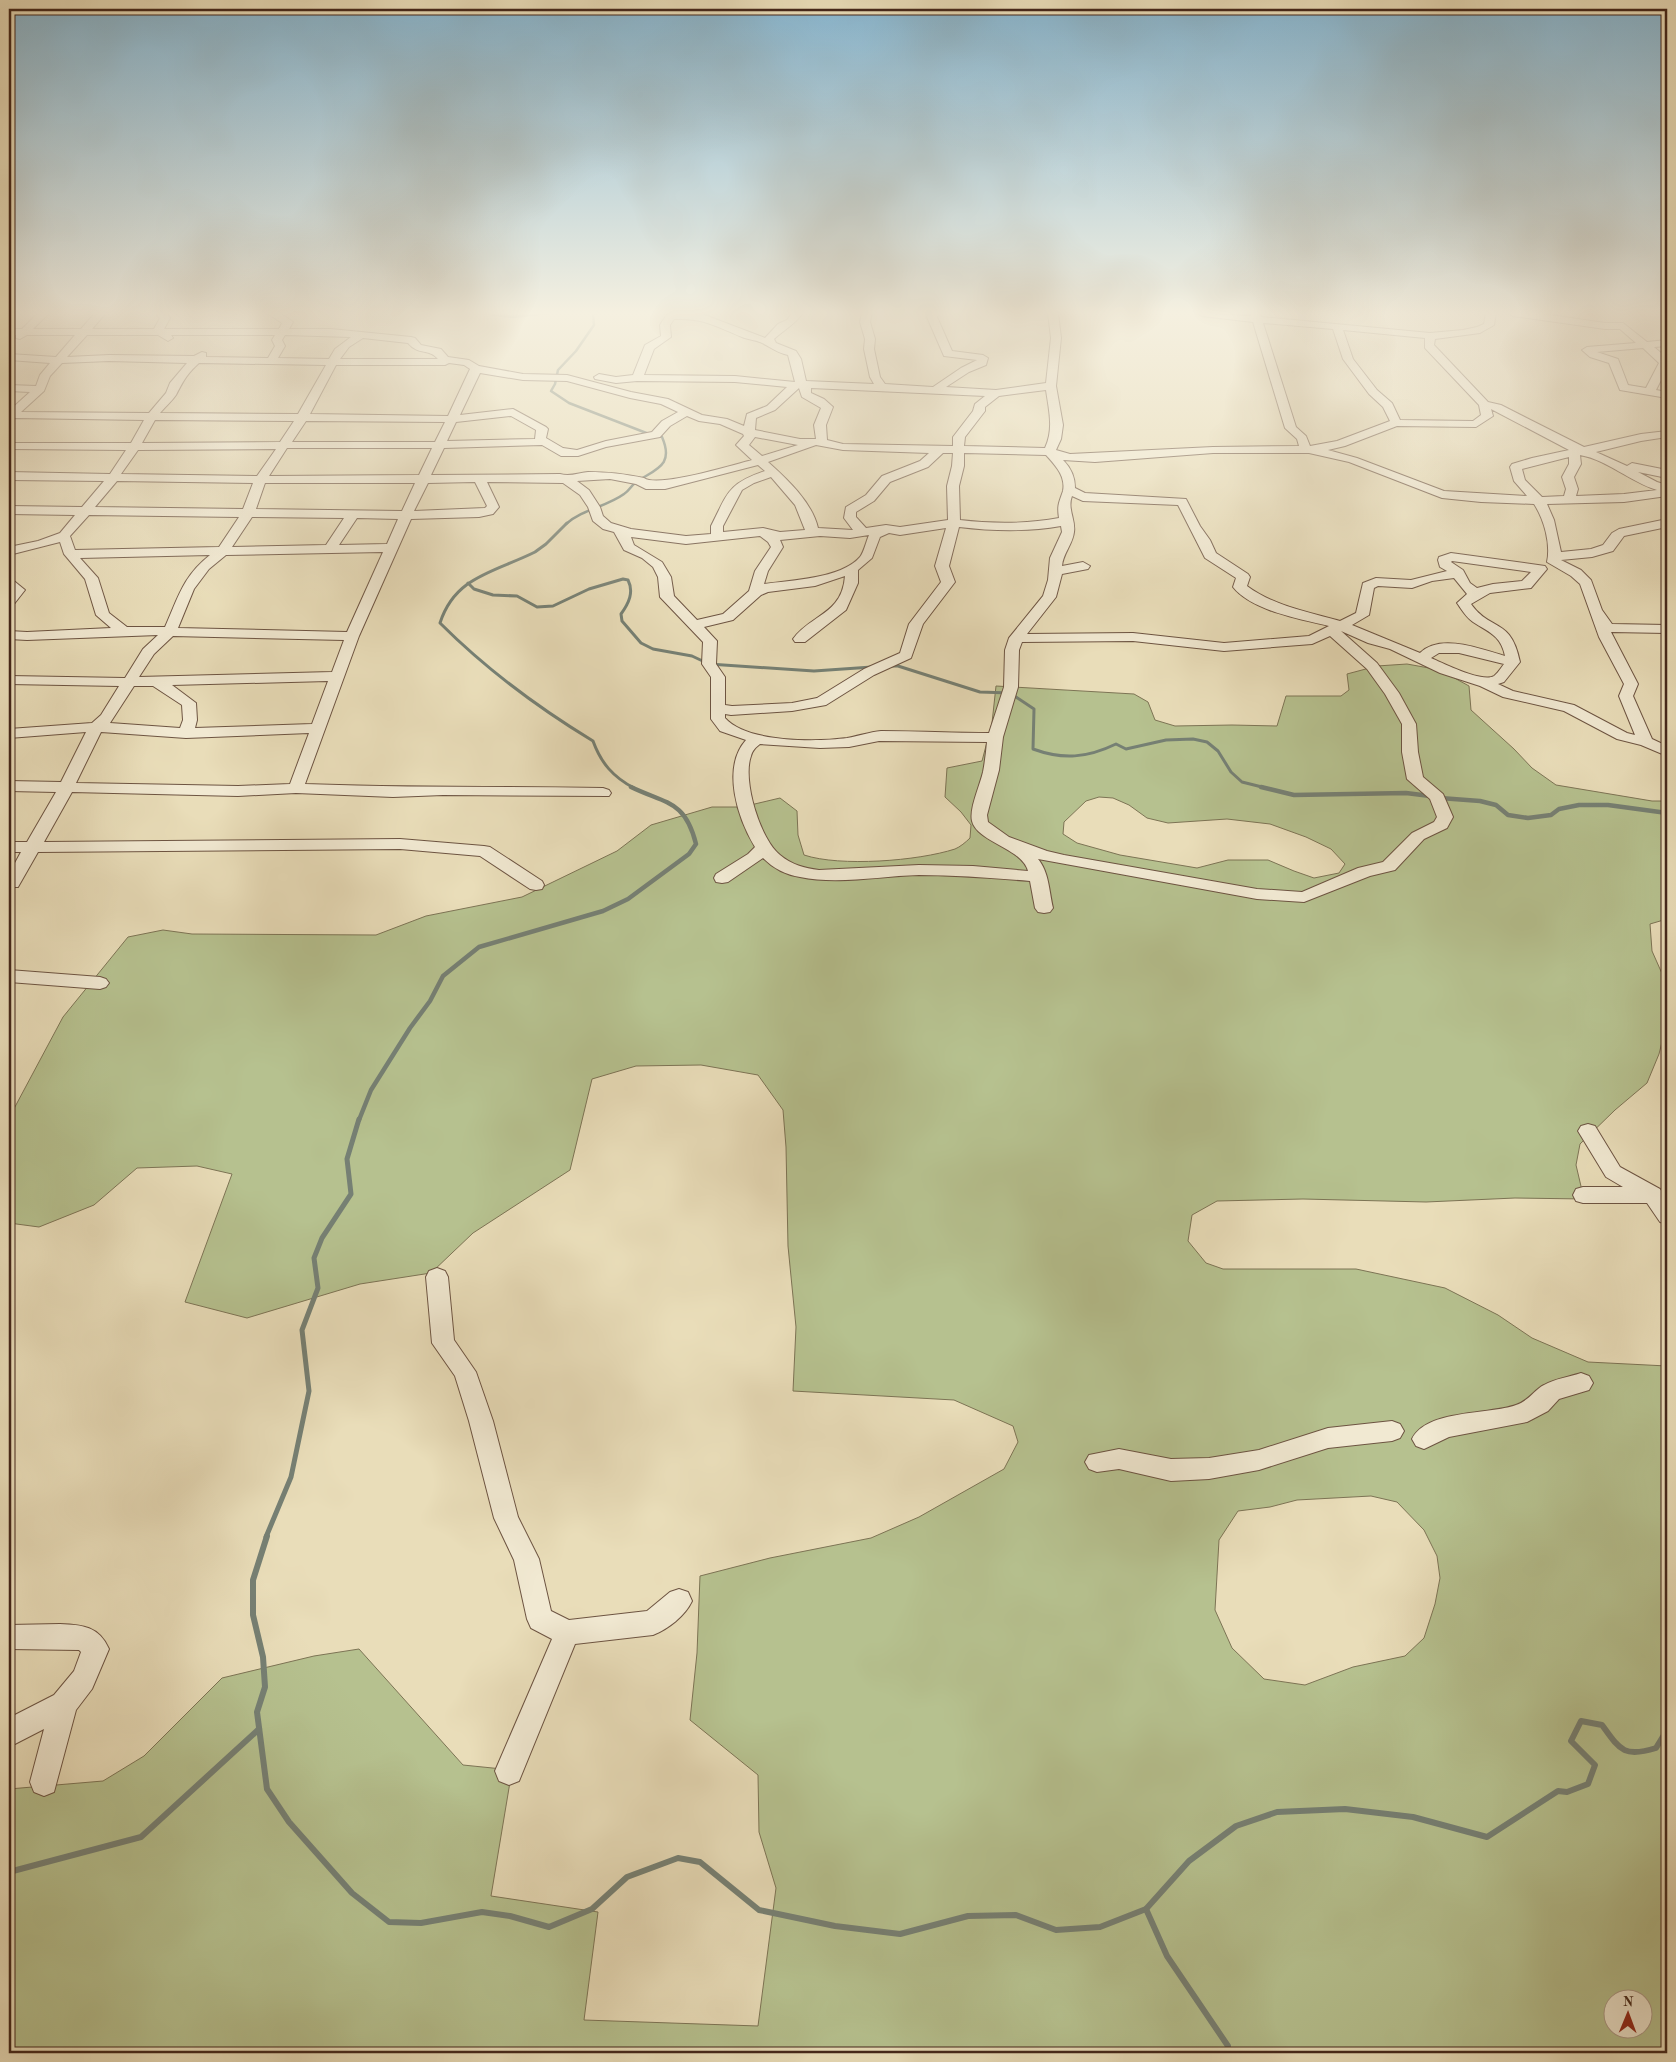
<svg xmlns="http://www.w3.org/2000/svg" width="1676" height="2062" font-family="'Old Standard TT',serif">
	<rect width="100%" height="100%" fill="#e9ddb9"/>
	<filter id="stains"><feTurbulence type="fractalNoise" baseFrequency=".004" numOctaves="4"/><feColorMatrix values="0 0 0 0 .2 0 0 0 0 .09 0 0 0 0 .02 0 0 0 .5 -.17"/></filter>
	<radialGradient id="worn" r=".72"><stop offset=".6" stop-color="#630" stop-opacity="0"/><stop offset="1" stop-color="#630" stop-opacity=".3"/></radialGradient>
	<path fill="#b6c18f" stroke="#7d7455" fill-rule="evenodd" d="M1407 664 1440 670 1469 686 1471 710 1514 749 1532 768 1556 785 1652 801H1667V919L1650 924 1652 951 1664 978 1667 997V1022L1659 1054 1647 1083 1615 1110 1580 1144 1576 1165 1584 1199 1515 1198 1426 1202 1303 1199 1217 1201 1192 1215 1188 1241 1206 1263 1223 1269H1356L1445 1288 1498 1315 1532 1338 1588 1362 1667 1366V2053H9V1789L103 1781 144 1756 222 1678 314 1656 359 1649 463 1765 512 1770 491 1896 598 1912 584 2020 758 2026 776 1888 759 1832 758 1775 690 1720 697 1653 700 1576 770 1558 871 1538 919 1517 1004 1469 1018 1442 1013 1426 954 1400 793 1391 796 1327 788 1246 786 1147 783 1110 758 1075 701 1065 636 1066 592 1079 570 1170 473 1233 431 1273 360 1284 247 1318 185 1302 232 1174 197 1166 137 1168 94 1205 39 1227 9 1223V1118L63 1017 128 937 163 930 192 934 376 935 426 916 522 897 617 851 651 825 712 807H742L780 798 797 811 798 835 804 855C840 867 918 861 955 849 960 847 966 842 970 838L971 825 961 812 945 797 947 768 982 761 992 723 996 686 1134 694 1148 702 1155 720 1175 726 1232 725 1277 726 1286 696H1341L1349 690 1347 674 1377 666ZM1099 797 1113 798 1129 805 1147 818 1168 823 1227 819 1270 824 1306 837 1331 849 1345 864 1339 873 1314 878 1294 871 1268 860H1228L1197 868 1120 855 1077 843 1063 834 1064 822 1086 801ZM1371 1496 1397 1502 1424 1530 1437 1556 1440 1578 1435 1604 1424 1638 1405 1656 1353 1667 1305 1685 1264 1679 1232 1648 1215 1610 1219 1540 1238 1511 1270 1507 1297 1500ZM1614 2000H1644V2030H1614Z"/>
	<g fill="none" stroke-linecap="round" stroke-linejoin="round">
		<g stroke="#768074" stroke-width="2.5">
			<path d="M481 313 513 317 548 313"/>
			<path d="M593 313 594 325 576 351 558 370 555 384 551 391 569 403 649 434"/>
			<path d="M566 524C583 509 606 507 624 494 629 491 631 486 635 483 654 469 675 467 662 437L656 435"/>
		</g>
		<g stroke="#768074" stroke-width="3">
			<path d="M567 523 546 544 535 552C495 572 455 576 440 623 486 669 537 707 593 741 601 763 613 777 634 788"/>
			<path d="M468 583 474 589 493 595 517 596 537 607 553 606 589 589 623 579 628 580C634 592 629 603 621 614L622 621 641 643 653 649 692 656 709 664 814 671 872 667"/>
			<path d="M889 666H898L980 692 1010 693 1034 709 1033 749C1063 760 1087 758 1116 744L1126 749 1166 740 1193 739 1207 742 1218 751 1231 772 1242 782 1266 788"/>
		</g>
		<g stroke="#768074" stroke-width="4.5">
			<path d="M1261 787 1294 795 1406 793 1430 796"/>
			<path d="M1440 798 1480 801 1496 805 1508 815 1528 818 1551 815 1559 809 1579 805H1608L1667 813"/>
			<path d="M359 1120 371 1090 410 1028 430 1001 443 976 479 947 603 911 628 899 689 854 696 844C685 800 666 804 631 787"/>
		</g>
		<path stroke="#768074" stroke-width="5" d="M266 1537 291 1477 309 1391 302 1330 318 1288 314 1258 322 1238 351 1194 347 1159 359 1119"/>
		<g stroke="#768074" stroke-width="6">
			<path d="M267 1536 253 1580V1615L263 1657 265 1687 257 1712 267 1789 289 1822 352 1893 389 1922 421 1923 482 1912 510 1916 549 1927 592 1909 627 1877 678 1858 700 1862 759 1910 835 1926 900 1934 968 1916 1016 1915 1056 1930 1100 1927 1146 1909 1189 1861 1236 1826 1277 1812 1345 1809 1413 1817 1487 1837 1558 1791 1567 1792 1588 1784 1595 1765 1571 1741 1581 1721 1602 1725C1620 1750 1624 1758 1656 1748L1667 1730"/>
			<path d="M9 1872 141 1837 259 1729"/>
			<path d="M1146 1909 1167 1956 1228 2046 1226 2053"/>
		</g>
		<g stroke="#6d5442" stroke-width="2">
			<g id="minor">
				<path d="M38 313H49L33 329H81L95 313H106L92 329H154L160 318 155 313H166L170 318 164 329H279L282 323 267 313H280L293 322 289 329H331L411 337 415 338 421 345 441 349 448 357 469 360 479 366 523 374 567 375 631 392 668 399 702 415 727 419 744 426 747 414 767 406 787 387 735 382 637 381 616 383 595 379 594 377 599 374 616 377 633 375 645 345 661 336 660 325 667 314H702L765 338 778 324 787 320 792 313H803C795 324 784 330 774 339L776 343 796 351 801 359 806 381 874 384 870 377 864 349 865 339 860 322 862 313H872L870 322 875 339 874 349 880 377 885 384 933 387 961 368 977 360 944 356 927 317 930 313H940L937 317 952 351 983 355 988 358 986 365 969 372 946 387 996 390 1046 383 1051 338 1048 313H1058L1061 338 1056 386 1063 425 1061 439 1056 450 1070 454 1213 447 1299 446 1297 439 1285 428 1253 322 1202 316 1197 313 1251 316 1250 313H1260L1261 317 1430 333 1463 330 1477 327 1484 324 1486 313H1496L1494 325 1480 333 1435 339 1434 345 1488 402 1501 405 1584 447 1641 434 1667 431V437L1641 441 1596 452 1627 466 1632 463 1667 470V478L1638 472 1657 482 1667 485V496L1624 502 1547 504 1554 520 1561 552 1591 549 1603 545 1612 533 1619 529 1667 519V527L1624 536 1613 551 1592 557 1561 560 1581 570 1591 580 1602 610 1612 624 1667 625V633L1611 632 1638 684 1633 696 1652 739 1667 746V756L1641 745 1617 739 1564 711 1503 697 1480 686 1440 673 1390 649 1368 643 1341 631 1377 663 1399 693 1416 724 1418 752 1423 777 1443 794 1453 817 1447 828 1424 839 1395 870 1370 876 1304 902 1257 899 1038 859C1049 872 1049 891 1053 908L1050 912 1044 913 1038 912 1035 908 1030 881C993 878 956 875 919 875 881 876 837 885 800 877 786 875 773 868 763 858L728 882 722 883 716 882 714 878 716 874 748 854 755 847C738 819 721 768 746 740L720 731 711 719V677L702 664 703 642 660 597 658 577 653 567 642 558 624 550 614 532 603 529 593 521 588 507 580 495 563 483 487 482 499 507 493 514 479 517 411 519 359 636 305 784C405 788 504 786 603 788L609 790 611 793 609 796 443 795 393 797 296 793 238 796 72 792 44 842 400 839 484 846 490 847 542 881 544 885 542 889 536 890 530 889 480 856 400 849 38 852 18 887H9V874L21 852H9V842H27L56 792 9 791V781L61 782 86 732 9 738V729L92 723 101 715 119 686 9 684V676L125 678 143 649 158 635 27 640 9 639V631L27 632 111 628 96 615 85 579 64 554 60 542 9 555V547L38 541 60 533 75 515 9 514V506L82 507 104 481 9 480V472L110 474 126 450 9 449V443H131L144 420 14 418 9 420V411L30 392 9 391V385L36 386 40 375 50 363 9 360V354L56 357 75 335H27L20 339 16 338V335H9V329H22ZM674 319C704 318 715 326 742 337 749 340 758 340 764 344 772 348 778 353 788 355L795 382 735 376 644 375 654 349 671 337 670 325ZM1263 323 1333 329 1343 359 1369 394 1383 407 1390 421 1337 441 1310 446 1306 436 1296 427ZM1343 330 1425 338V348L1479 405 1481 415 1473 421 1400 420 1392 403 1377 390 1353 359ZM87 335H158L168 341 173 338 171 335H275L272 340 275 346 268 358 206 357V353L202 352 194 356 109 355 67 357ZM285 335 351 337 335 349 329 359 278 358 285 346 282 340ZM363 338 408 343C419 356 429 348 438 359H340L349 347ZM109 361 187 363 170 383 166 393 149 413 21 412 44 391 50 376 62 363ZM199 363 326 365 298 414 160 413C165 407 172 401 176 395 184 380 186 375 199 363ZM449 363 464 365 470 369 448 416 310 414 336 365H445ZM480 373 523 380 567 381 630 398 661 404 678 412 662 421 652 432 606 441 577 450 563 448 546 438 548 429 546 427 513 409 460 415ZM799 388 802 397 821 408 814 425 816 439H800L755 430 756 418 775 410ZM811 388 985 396 975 404 973 411 953 437V446L843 444 827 440 826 425 833 407 824 399 811 393ZM1046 390C1049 411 1054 429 1045 448L964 446 965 437 985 411V407L999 396ZM1491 409 1569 450 1532 458 1512 464 1510 467 1514 481 1527 496 1444 491 1357 458 1328 450 1345 446 1397 426 1476 427 1493 416ZM511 416 536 430 535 439 447 441 456 422ZM687 416 699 421 720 424 743 434 744 436 736 445 752 460C733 465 658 488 644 478 625 474 608 472 588 472 578 473 570 477 560 474L431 475 444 448 542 445 561 456H578L606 447 660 437 670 426ZM155 420 294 421 280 442 142 443ZM306 421 445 422 435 442H292ZM755 437 798 445 762 456 749 445ZM816 445 843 450 929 453 920 461 882 476 866 495 846 507 844 518 853 530 818 528C812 502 787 479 768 462ZM287 448H432L419 475 269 476ZM276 449 257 476 121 474 138 450ZM943 453H953L952 466 947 486 948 520 900 527 886 525 866 528 856 517V512L874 501 890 482 928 467ZM964 453 1046 455C1055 465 1066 476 1063 491 1059 503 1057 505 1059 518 1027 524 993 524 960 520L959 486 964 466ZM1213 453H1309L1349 462 1442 498 1481 502 1534 504C1544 519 1551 544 1547 562L1571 576 1580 584 1599 637 1624 684 1619 696 1635 735 1627 733 1574 705 1513 691 1498 684 1504 682 1520 662C1511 617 1491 632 1471 604L1490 593 1531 588 1547 569 1545 566 1451 553 1439 557 1438 560 1440 567 1447 571 1411 580 1376 578 1363 583 1356 613 1340 621C1308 612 1274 606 1247 586L1250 577 1248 574 1216 553 1210 540 1200 526 1186 499 1085 493 1075 488C1075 477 1071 468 1063 460L1095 462ZM1580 455C1608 460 1630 482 1657 490L1624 494 1576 496 1578 489 1574 477 1581 464ZM1569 457V464L1562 477 1566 489 1564 496 1542 497 1525 480 1522 469ZM758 465 765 471C727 484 728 493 711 526V534L686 536 631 529 611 523 603 516 600 507 589 490 577 481 610 479 636 484 646 489H665ZM771 477 795 505 805 530 780 532 763 528 723 532V526L742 490 754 483ZM117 481 253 483 243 509 95 507ZM475 482 487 506 485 508 414 511 428 483ZM265 483H415L402 511 256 509ZM1072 496 1083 501 1178 505 1205 558 1236 578 1233 587C1252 611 1301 619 1329 626L1309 636 1224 643 1133 633 1027 634 1056 597 1062 574 1088 569 1090 566 1083 562 1062 566C1063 553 1073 544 1074 532 1076 520 1067 509 1072 496ZM89 515 239 517 219 547 75 550 70 536ZM252 517 344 518 326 545 232 547ZM357 518 398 519 387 544 339 545ZM1061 526 1062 532 1050 558 1048 580 1043 596 1009 638 1005 650 1004 687 989 733C953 733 917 731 881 731 869 732 859 736 847 738 817 742 747 743 725 718V714L731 715 792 711 826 705 874 675 911 658 923 624 955 582 949 566 959 527C993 531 1027 532 1061 526ZM946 528 935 566 941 582 909 624 900 653 864 669 817 698 792 703 732 706 725 705V677L716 664 717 641 704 627 733 620 761 595 768 592 815 586 845 576C842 615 811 614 793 639L795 642H805L846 610 858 583V570L872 558 880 537 889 533 900 535ZM869 535C866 542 864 552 860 557 841 579 790 580 764 584L768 571 783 547 780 540 820 536 850 538ZM760 536 768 542 771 547 755 571 749 591 723 614 697 620 674 596 671 577 662 562 634 545 631 537 686 544ZM383 552 347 632 178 628 194 589 209 569 226 555ZM210 555C183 576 178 598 165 627H127L109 613 98 578 80 558ZM1452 561 1531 572 1522 581 1493 584 1477 588 1470 583 1463 570 1451 562ZM1454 578 1467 594 1457 603C1462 610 1466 617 1473 622 1488 632 1501 635 1505 656 1481 649 1440 633 1420 653L1352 625 1369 615 1374 588 1378 586 1412 588 1432 581ZM173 636 344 640 332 672 139 677 154 654ZM1330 636 1367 669 1385 694 1402 724V752L1407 779 1430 799 1437 817 1434 822 1412 833 1383 862 1358 868 1302 892 1257 889 1064 855 1047 851 1009 837 988 822 987 815 999 770 1003 737 1018 687 1019 650 1022 642 1133 641 1224 651 1312 644ZM1439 653H1459L1504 664C1501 668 1497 674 1494 676 1482 683 1443 663 1431 658ZM328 681 312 724 195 728 197 720 196 703 172 685ZM134 686H153L182 705 183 720 180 728 110 723ZM101 732 186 738 309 733 290 784 238 786 76 783ZM879 741 987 742C986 752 985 762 983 772 980 785 969 809 972 821 977 842 1022 848 1028 871L973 866 919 865 819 870C804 868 792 865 780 855 760 839 742 780 751 756 752 751 756 747 760 744L820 748 849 747Z"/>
				<path d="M1508 313H1537L1605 323H1623L1647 342 1667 340V346L1654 347 1667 358V368L1656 390 1667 392V398L1620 390 1609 363 1590 357 1582 350 1587 347 1636 343 1620 329H1605L1513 316ZM1643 348 1659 363 1646 388 1628 385 1618 359 1597 352Z"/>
				<path d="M9 580 14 581 25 590 14 604 9 605Z"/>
				<path d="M9 970 100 977 106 979 109 983 106 987 100 989 9 982Z"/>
				<path d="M1588 1124 1595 1126 1620 1167 1660 1189 1667 1200V1224L1660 1222 1647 1203H1583L1576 1201 1573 1195 1576 1189 1583 1187H1623L1606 1177 1578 1131 1581 1126Z"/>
				<path d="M437 1268 445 1271 448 1277 454 1340 476 1372 493 1421 518 1517 539 1559 551 1611 569 1620 647 1611 670 1592 679 1589 688 1592 692 1601C685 1616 668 1629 653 1635L575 1644 519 1781 509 1785 499 1781 495 1771 552 1639 531 1628 527 1619 514 1560 494 1518 469 1421 455 1376 432 1343 426 1277 429 1271Z"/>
				<path d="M1581 1373 1589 1376 1593 1383 1589 1390 1559 1399 1548 1411 1527 1422 1449 1437 1424 1449 1416 1446 1412 1439C1427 1409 1489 1415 1516 1405 1530 1400 1534 1390 1544 1385 1554 1379 1569 1377 1581 1373Z"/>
				<path d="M1392 1421 1400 1424 1404 1431 1400 1438 1392 1441 1328 1448 1259 1470 1209 1479 1171 1481 1119 1469 1097 1472 1089 1469 1085 1462 1089 1455 1119 1449 1171 1459 1209 1458 1259 1450 1328 1428Z"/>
				<path d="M60 1624C82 1625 99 1626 109 1649L92 1689 76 1710 54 1792 44 1796 34 1792 30 1782 44 1729 9 1747V1718L54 1695 74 1671 81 1652 79 1650 9 1649V1625Z"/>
			</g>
		</g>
		<use href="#minor" fill="#f1e9d2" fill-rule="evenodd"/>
	</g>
	<linearGradient id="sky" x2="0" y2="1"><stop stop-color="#87b7d2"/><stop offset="0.52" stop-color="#f5f0e0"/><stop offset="1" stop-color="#f5f0e0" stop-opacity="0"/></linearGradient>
	<rect width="1676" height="602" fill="url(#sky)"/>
	<rect width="1676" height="2062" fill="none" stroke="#e9ddb9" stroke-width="30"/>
	<rect x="10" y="10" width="1656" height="2042" fill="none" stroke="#44271b" stroke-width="2.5"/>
	<rect x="15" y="15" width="1646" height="2032" fill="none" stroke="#44271b"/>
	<g transform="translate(1628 2014) rotate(1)"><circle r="24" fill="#f1e9d2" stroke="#ac9b89"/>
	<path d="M0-4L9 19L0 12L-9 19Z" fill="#8f2418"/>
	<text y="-8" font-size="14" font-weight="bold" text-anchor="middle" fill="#44271b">N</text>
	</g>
	<rect width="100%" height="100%" filter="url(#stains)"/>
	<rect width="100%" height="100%" fill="url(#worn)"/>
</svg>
